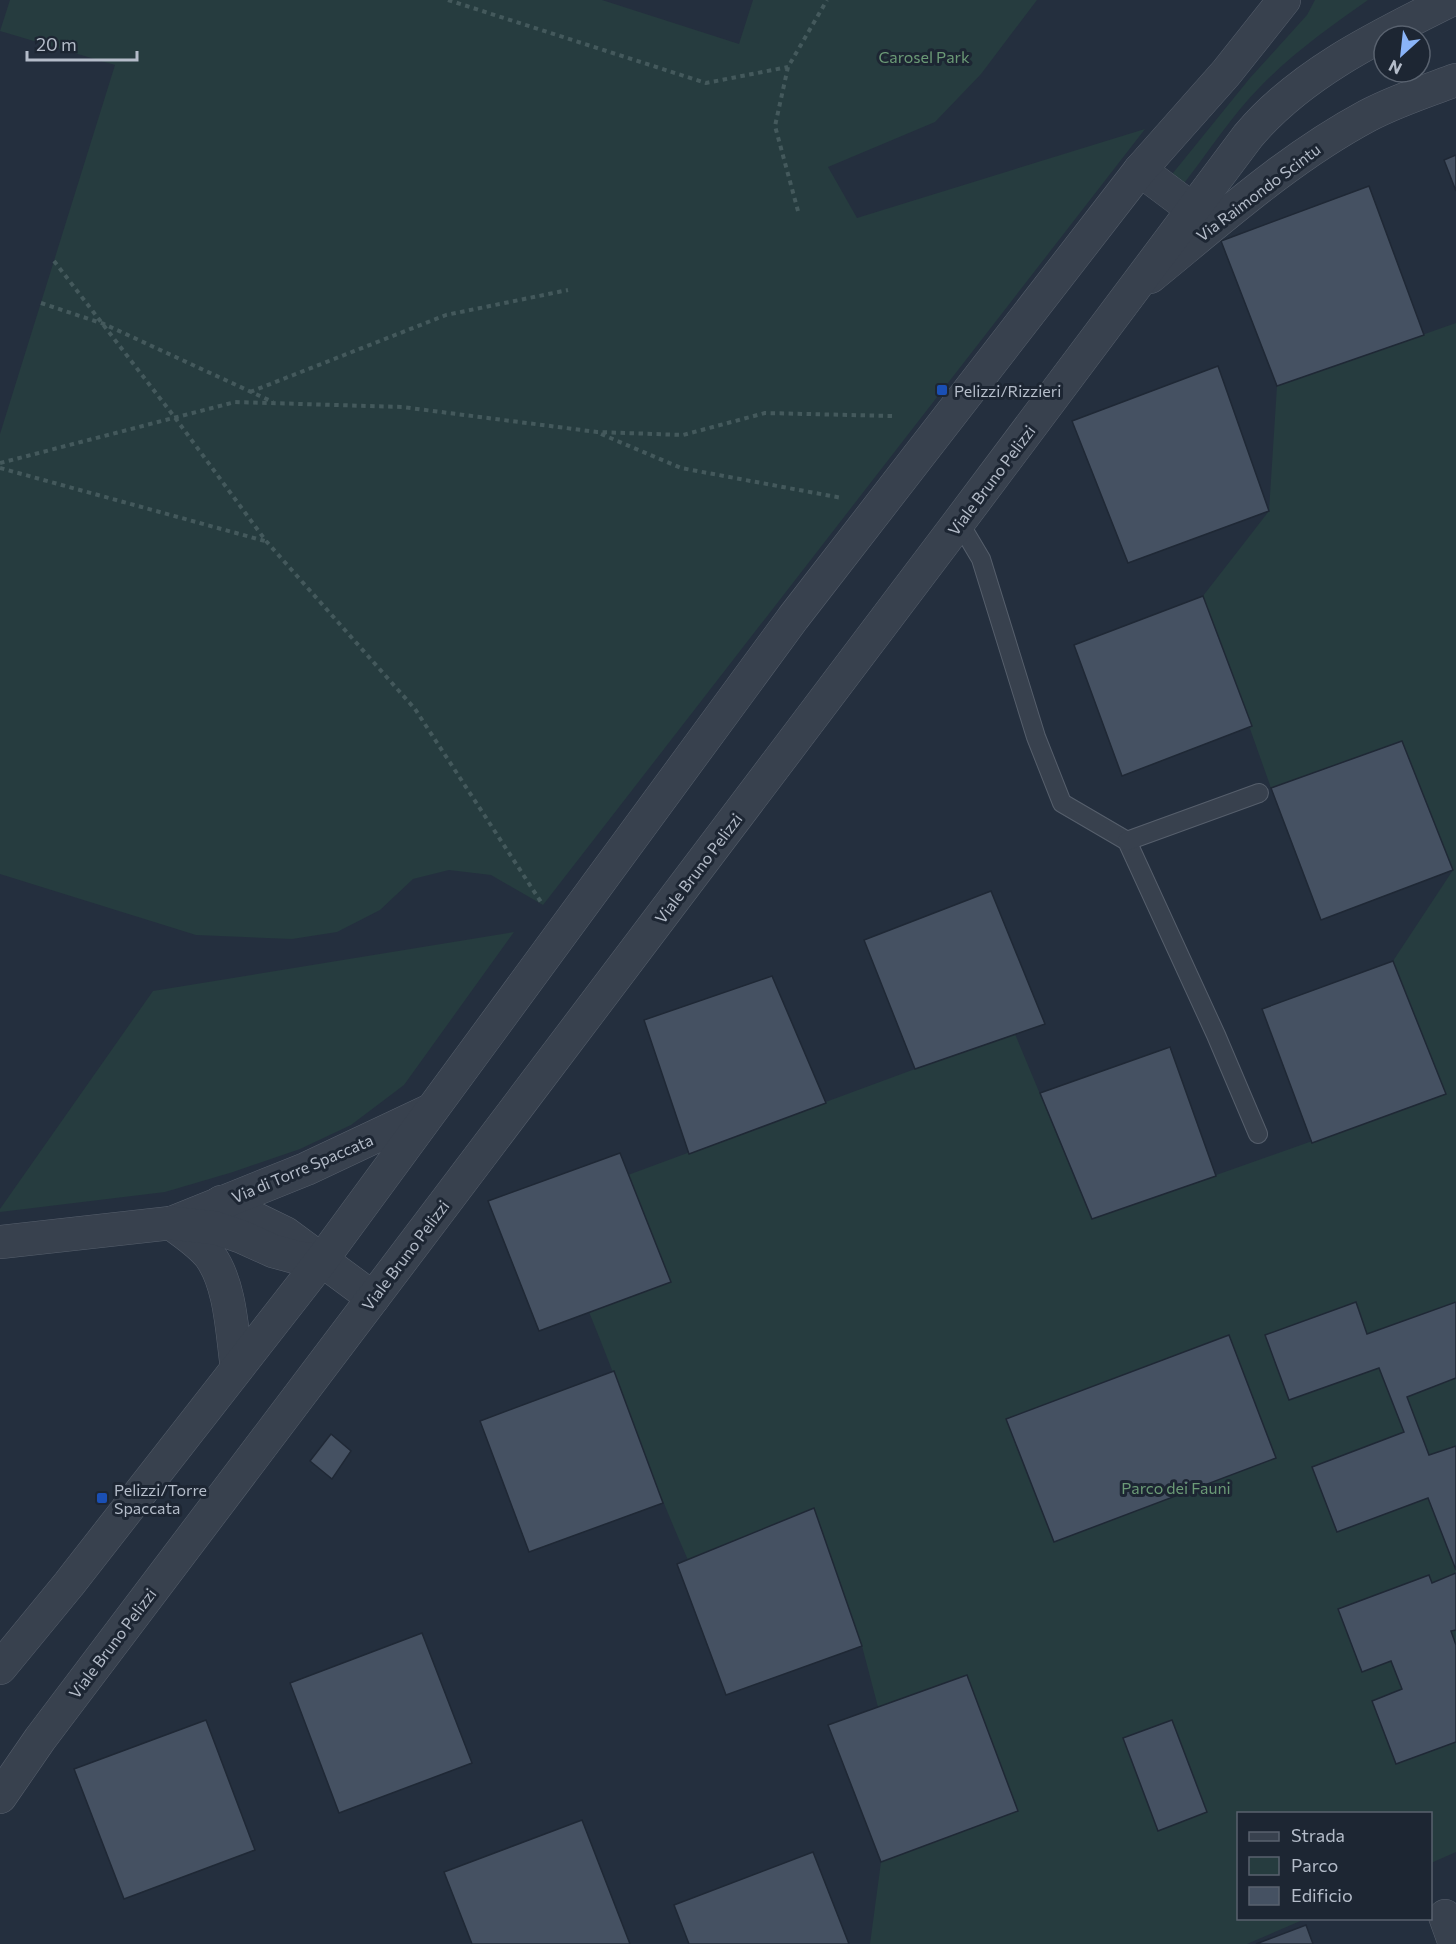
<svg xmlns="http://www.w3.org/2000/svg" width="1456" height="1944" font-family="Commissioner,sans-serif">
	<rect width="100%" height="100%" fill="#242f3e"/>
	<g fill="#263c3f">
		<path d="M10 0H602L739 44 753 0H1037L981 74 935 122 828 167 857 218 1145 129 543 905 491 875 449 870 413 879 380 910 337 932 292 939 196 935 0 874V434L115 65 0 31Z"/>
		<path d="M1315 0H1368C1325 30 1282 61 1247 101 1225 126 1206 155 1185 182L1176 183 1173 173 1250 78 1307 15Z"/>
		<path d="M1456 323V1852L1431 1863 1430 1814H1238V1918L1305 1919 1247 1944H870L881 1862 1018 1811 967 1676 878 1707 862 1646 814 1508 688 1560C652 1479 623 1395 589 1312L670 1282 628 1175 915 1069 1015 1034 1092 1219 1445 1094 1393 961 1453 870 1402 741 1271 788 1203 596 1269 511 1277 386Z"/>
		<path d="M514 932 404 1085 351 1125 300 1149 233 1172 165 1192 0 1212V1209L153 991Z"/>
	</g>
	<g fill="#455162" stroke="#1f2835" stroke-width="1.5">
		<path d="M1456 155V191L1444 160Z"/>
		<path d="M1369 186 1424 335 1277 386 1221 241Z"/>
		<path d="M1218 366 1269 511 1128 563 1072 421Z"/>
		<path d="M1203 596 1252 726 1122 776 1074 645Z"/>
		<path d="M1402 741 1453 870 1321 920 1271 788Z"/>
		<path d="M991 891 1045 1024 915 1069 864 940Z"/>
		<path d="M1393 961 1446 1094 1312 1143 1262 1009Z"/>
		<path d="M772 976 826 1103 689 1154 644 1020Z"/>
		<path d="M1170 1047 1216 1176 1092 1219 1040 1093Z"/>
		<path d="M620 1153 671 1282 539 1331 488 1201Z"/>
		<path d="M1356 1302 1367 1334 1456 1302V1378L1407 1397 1429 1455 1456 1446V1570L1428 1498 1337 1532 1312 1467 1404 1432 1379 1368 1289 1400 1265 1335Z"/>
		<path d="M1229 1335 1276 1458 1054 1542 1006 1419Z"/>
		<path d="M614 1371 663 1503 529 1552 480 1421Z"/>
		<path d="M331 1434 351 1451 332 1479 310 1461Z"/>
		<path d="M814 1508 862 1646 726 1695 677 1564Z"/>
		<path d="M1456 1573V1630L1451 1631 1456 1645V1742L1396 1764 1372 1701 1402 1689 1391 1661 1362 1672 1338 1609 1429 1575 1432 1583Z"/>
		<path d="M422 1633 472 1763 339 1813 290 1683Z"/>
		<path d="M967 1675 1018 1811 881 1862 828 1725Z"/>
		<path d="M206 1720 255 1850 124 1899 74 1769Z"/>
		<path d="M1172 1720 1207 1812 1158 1831 1123 1738Z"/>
		<path d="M582 1820 630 1944H472L444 1872Z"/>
		<path d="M813 1852 849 1944H689L674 1905Z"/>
		<path d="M1306 1925 1313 1944H1256Z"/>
	</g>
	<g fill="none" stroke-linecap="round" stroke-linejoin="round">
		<g stroke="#565f6c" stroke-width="20">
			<g id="service">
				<path d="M959 522 981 559 1036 737 1062 803 1127 841 1216 1035 1258 1134"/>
				<path d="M1127 841 1259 793"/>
			</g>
		</g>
		<g stroke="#565f6c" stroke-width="34">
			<g id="minor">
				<path d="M1140 170 1192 209"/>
				<path d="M1150 277C1219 221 1287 159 1367 116 1395 101 1426 91 1456 80"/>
				<path d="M1445 1916 1455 1944"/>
			</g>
		</g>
		<g stroke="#565f6c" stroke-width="34">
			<g id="tertiary">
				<path d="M221 1202 285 1233 373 1298"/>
				<path d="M174 1222 306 1169 427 1112"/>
				<path d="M171 1223C184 1233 200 1243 210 1256 231 1285 232 1333 237 1368"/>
				<path d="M0 1242 171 1223 216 1228 242 1237 273 1251 295 1257 321 1261"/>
				<path d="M0 1668 69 1584 321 1261 793 618 1140 170 1226 73 1284 0"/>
				<path d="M0 1797 40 1739 959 522 1248 136C1301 73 1379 36 1451 0"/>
			</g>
		</g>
		<g stroke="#44595c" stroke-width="4" stroke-dasharray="4.5 4.5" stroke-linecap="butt">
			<path d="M448 0 706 83 788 67"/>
			<path d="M798 211 775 126 788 67 827 0"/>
			<path d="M54 261 176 419 266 541 415 709 541 902"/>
			<path d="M41 303 104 324 273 402"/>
			<path d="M250 392 446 315 568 290"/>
			<path d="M601 434 681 468 842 498"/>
			<path d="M0 463 235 402 402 407 597 432 683 435 765 413 892 416"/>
			<path d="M0 468 265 541"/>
		</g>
		<use href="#service" stroke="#38414e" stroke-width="18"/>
		<use href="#minor" stroke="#38414e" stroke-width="33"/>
		<use href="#tertiary" stroke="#38414e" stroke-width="33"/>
	</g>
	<g fill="#1a4fb4" stroke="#1d2633" stroke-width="2">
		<rect x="936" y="384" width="12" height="12" rx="3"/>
		<rect x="96" y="1492" width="12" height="12" rx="3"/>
	</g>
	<g text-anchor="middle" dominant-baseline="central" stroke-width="6" stroke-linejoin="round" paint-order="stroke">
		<g font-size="16" fill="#6b9a76" stroke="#1d2633">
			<text x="924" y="56">Carosel Park</text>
			<text x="1176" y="1487">Parco dei Fauni</text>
		</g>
		<g font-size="16" fill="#b4bcc9" stroke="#1d2633">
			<text transform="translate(1258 192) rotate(-37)">Via Raimondo Scintu</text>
			<text transform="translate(991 480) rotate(-53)">Viale Bruno Pelizzi</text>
			<text transform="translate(698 868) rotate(-53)">Viale Bruno Pelizzi</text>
			<text transform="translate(302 1168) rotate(-23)">Via di Torre Spaccata</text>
			<text transform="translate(405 1255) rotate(-53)">Viale Bruno Pelizzi</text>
			<text transform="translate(112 1643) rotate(-53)">Viale Bruno Pelizzi</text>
		</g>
		<g font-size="16" fill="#b4bcc9" stroke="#1d2633" text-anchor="start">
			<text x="954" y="390">Pelizzi/Rizzieri</text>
			<text x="114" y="1489">Pelizzi/Torre<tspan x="114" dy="18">Spaccata</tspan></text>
		</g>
	</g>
	<rect x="1237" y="1812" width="195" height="108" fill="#1d2633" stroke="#59626f" stroke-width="1.5"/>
	<rect x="1249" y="1832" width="30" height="9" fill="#38414e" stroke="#59626f" stroke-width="1.5"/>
	<text x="1291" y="1842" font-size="18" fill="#b4bcc9">Strada</text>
	<rect x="1249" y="1857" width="30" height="18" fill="#263c3f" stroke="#59626f" stroke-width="1.5"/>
	<text x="1291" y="1872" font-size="18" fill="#b4bcc9">Parco</text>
	<rect x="1249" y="1887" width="30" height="18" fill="#455162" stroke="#59626f" stroke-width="1.5"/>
	<text x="1291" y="1902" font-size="18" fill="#b4bcc9">Edificio</text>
	<g transform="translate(1402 54) rotate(207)"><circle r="28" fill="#1d2633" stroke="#59626f" stroke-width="1.5"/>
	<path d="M0-4.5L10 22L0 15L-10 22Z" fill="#8ab4f8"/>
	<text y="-9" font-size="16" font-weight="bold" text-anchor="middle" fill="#b4bcc9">N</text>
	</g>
	<path d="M27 51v9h110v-9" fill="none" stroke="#b4bcc9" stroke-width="3"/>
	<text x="36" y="51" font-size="18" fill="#b4bcc9" stroke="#1d2633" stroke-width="4.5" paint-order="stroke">20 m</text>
</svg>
